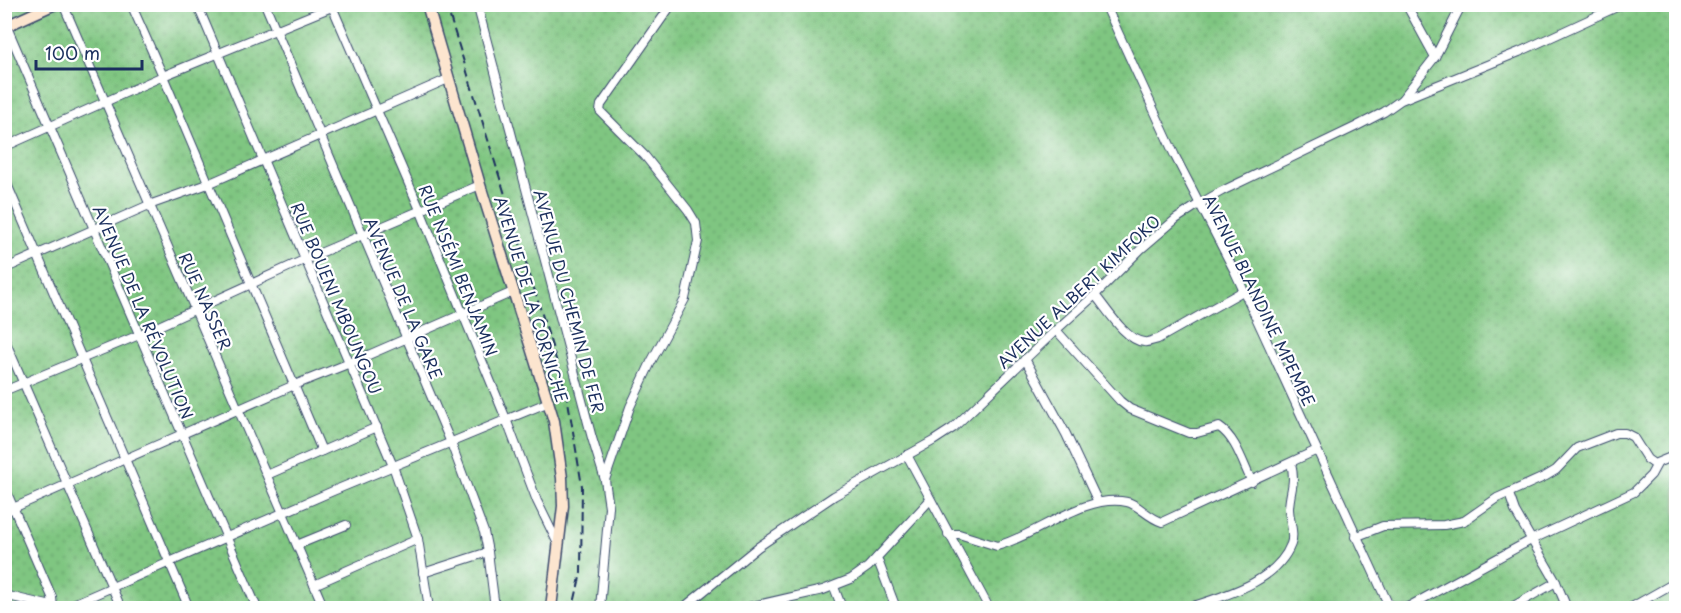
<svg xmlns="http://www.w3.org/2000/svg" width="1681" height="613" font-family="'Playpen Sans',sans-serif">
	<defs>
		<pattern id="grass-dots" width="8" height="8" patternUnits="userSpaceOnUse" patternTransform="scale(1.5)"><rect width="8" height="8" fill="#7fc681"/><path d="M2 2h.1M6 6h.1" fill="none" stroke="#67a16d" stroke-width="1.8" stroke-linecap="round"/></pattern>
	</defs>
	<rect width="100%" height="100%" fill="#fff"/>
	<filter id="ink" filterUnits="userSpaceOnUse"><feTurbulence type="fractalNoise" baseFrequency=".0167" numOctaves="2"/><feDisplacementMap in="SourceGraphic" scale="12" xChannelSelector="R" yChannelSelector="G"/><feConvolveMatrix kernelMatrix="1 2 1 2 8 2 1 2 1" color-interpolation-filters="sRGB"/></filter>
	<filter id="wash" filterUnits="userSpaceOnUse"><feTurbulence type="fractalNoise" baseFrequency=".008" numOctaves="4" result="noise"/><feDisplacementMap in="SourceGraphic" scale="24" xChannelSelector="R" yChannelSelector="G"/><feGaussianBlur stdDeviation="1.35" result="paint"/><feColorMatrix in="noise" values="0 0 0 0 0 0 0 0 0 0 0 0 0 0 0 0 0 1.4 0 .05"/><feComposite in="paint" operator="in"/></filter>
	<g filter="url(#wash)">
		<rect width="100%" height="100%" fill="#e9deb9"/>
		<rect fill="url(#grass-dots)" stroke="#4d7a70" stroke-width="1.5" x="5" y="5" width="1671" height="603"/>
	</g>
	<g filter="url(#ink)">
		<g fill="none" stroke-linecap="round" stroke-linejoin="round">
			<g stroke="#3a496c" stroke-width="10">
				<g id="street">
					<path d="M63 4 324 608"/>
					<path d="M131 4 163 76 322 451"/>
					<path d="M197 4 393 466 418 539 429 608"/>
					<path d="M265 4 451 443 484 532 488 552 495 608"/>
					<path d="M331 4 421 212 506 419 537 501 559 546"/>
					<path d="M477 4 592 438 605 480 609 507 600 608"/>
					<path d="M1105 4 1175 156 1235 272 1390 608"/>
					<path d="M1406 4 1435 57"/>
					<path d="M4 20 257 608"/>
					<path d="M1402 99 1435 57 1462 4"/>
					<path d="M4 147 163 76 339 4"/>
					<path d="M4 177 189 608"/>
					<path d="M4 269 149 205 208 184 448 79"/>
					<path d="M1095 295C1106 308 1126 341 1144 342 1148 343 1153 340 1158 339L1243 291"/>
					<path d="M1056 330 1120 401 1130 409 1189 433H1197L1219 427C1236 438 1243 464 1252 482"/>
					<path d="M4 338 121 608"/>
					<path d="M1025 359 1066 434 1098 502"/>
					<path d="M4 391 139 335 306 259 480 185"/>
					<path d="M907 455 989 608"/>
					<path d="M267 475 377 427"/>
					<path d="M605 480 630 407 651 362 685 299 698 241 696 223 688 210 645 156 600 111 601 105 672 4"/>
					<path d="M4 486 52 597 53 608"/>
					<path d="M1509 494 1515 511 1556 582 1567 608"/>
					<path d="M4 512 292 386 350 363 513 292"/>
					<path d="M948 534H959L997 546C1038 535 1084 493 1127 502 1138 504 1147 517 1162 522L1317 450"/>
					<path d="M1355 537 1383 526 1444 525 1464 521 1497 498 1546 476 1556 470 1577 448 1616 433H1625L1633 437 1647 459 1654 464 1676 455"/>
					<path d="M297 545 346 525"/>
					<path d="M877 558 896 608"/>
					<path d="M423 573 488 552"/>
					<path d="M314 585 418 539"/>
					<path d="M834 587 842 608"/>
					<path d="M4 595 56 607"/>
					<path d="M64 608 333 491 549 402"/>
					<path d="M683 608 758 547 834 496 933 441 953 428 1056 330 1095 295 1141 249 1176 219 1199 204 1222 191 1355 127 1384 112 1401 100 1519 52 1623 4"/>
					<path d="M744 608 823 590 851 579 868 567 930 500"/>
					<path d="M1188 608C1223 596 1276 583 1291 544 1295 533 1289 520 1289 508 1290 490 1296 483 1291 463"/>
					<path d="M1406 608 1531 540 1634 492 1651 475 1657 464"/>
					<path d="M1510 608 1556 582"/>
					<path d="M1630 608 1676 582"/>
				</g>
			</g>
			<g stroke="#3a496c" stroke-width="13">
				<g id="secondary">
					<path d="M427 4 480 185 554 421 562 478 563 506 551 608"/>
					<path d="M4 27 55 4"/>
				</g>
			</g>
			<use href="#street" stroke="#fff" stroke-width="8"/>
			<use href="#secondary" stroke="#fce5cf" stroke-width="10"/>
			<path stroke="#1b2f5e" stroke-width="2" stroke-dasharray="9 4.5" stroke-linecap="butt" d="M446 4 567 395 582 486 581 573 573 608"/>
		</g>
	</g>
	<g text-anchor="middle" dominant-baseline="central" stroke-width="4.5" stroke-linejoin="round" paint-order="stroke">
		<g font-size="16" fill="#1b2f5e" stroke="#fff">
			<text transform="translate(459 270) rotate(68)">RUE NSÉMI BENJAMIN</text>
			<text transform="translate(1078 291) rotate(-43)">AVENUE ALBERT KIMFOKO</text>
			<text transform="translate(337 298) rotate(67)">RUE BOUENI MBOUNGOU</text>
			<text transform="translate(404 298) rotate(67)">AVENUE DE LA GARE</text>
			<text transform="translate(532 299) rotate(73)">AVENUE DE LA CORNICHE</text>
			<text transform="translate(1260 300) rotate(64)">AVENUE BLANDINE MPEMBE</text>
			<text transform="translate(206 301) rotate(66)">RUE NASSER</text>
			<text transform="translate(570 301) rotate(75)">AVENUE DU CHEMIN DE FER</text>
			<text transform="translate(144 312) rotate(67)">AVENUE DE LA RÉVOLUTION</text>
		</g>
	</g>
	<rect width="1681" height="613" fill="none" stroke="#fff" stroke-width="24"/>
	<path d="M36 60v9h106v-9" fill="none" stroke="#1b2f5e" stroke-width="3"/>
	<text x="45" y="60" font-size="18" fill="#1b2f5e" stroke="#ffffff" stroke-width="4.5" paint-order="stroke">100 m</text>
</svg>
